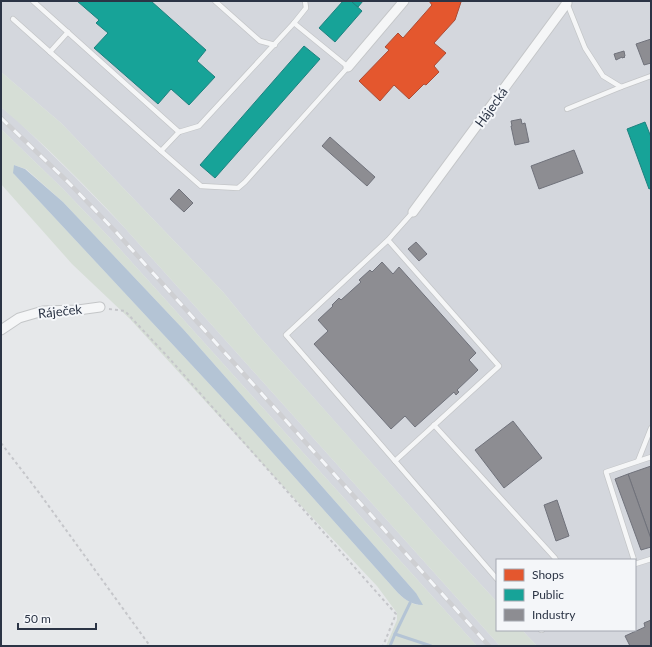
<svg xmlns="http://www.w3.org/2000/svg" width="652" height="647" font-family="Lato,sans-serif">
	<rect width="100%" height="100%" fill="#e6e8ea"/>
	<g fill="#d4d7dd">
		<path d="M1 1H651V646H537L522 630H635V560H497V602L439 539 258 335 223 292 61 123 1 72Z"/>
		<path d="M1 107 19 122 74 176 123 226 500 646H477L110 238 62 188 1 129Z"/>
	</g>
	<g fill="#d6ded6" fill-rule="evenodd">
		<path d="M1 72 61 123 223 292 258 335 354 443 439 539 497 602V630H522L537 646H500L123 226C84 184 44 144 1 107Z"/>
		<path d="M1 129 62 188 110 238 477 646H386L397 620V613L377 586 292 496 130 319 72 264 1 184ZM14 165 26 169 63 202 184 330 416 593 418 605C410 603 404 599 398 593L255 433 14 174Z"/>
	</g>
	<path fill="#b4c4d5" d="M14 165 25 169 63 202 184 330 416 593 423 605C413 605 406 601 398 593L255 433 13 173Z"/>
	<path fill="#e4572e" stroke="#ac4c35" d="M429 1H459L461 2 455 20 434 43 446 53 434 66 439 72 426 85 424 84 409 99 394 85 380 101 359 81 389 50 385 47 398 33 403 38 432 5Z"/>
	<g fill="#17a398" stroke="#1d827f">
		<path d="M77 1H151L206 50 197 61 215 77 189 105 171 89 158 104 94 48 108 33 96 23 99 20Z"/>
		<path d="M343 1H351L362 11 335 42 319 28Z"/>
		<path d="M351 1H363L358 7Z"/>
		<path d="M304 46 320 59 215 178 200 165Z"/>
		<path d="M645 122 651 137V188L649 189 627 129Z"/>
	</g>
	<g fill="#8d8d92" stroke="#70727b">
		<path d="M651 39V63L644 65 636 44Z"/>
		<path d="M624 51 625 56 624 57H625L622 58V57L616 60 614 54Z"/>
		<path d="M521 119 522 124 525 123 529 142 515 145 511 126H512L511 121Z"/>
		<path d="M330 137 375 177 367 186 322 146Z"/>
		<path d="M574 150 583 173 539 189 531 166Z"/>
		<path d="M179 189 193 203 184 212 170 199Z"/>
		<path d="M416 242 427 254 419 261 408 249Z"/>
		<path d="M382 262 393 274 399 267 476 353 469 360 478 370 457 390 459 392 456 395 454 392 415 427 405 416 391 429 314 344 328 331 318 320 333 306 332 305 339 298 341 300 361 282 359 280 370 270 372 272Z"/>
		<path d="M513 421 542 458 504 488 475 450Z"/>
		<path d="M651 466V539L628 474Z"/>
		<path d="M628 474 651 539V547L641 550 615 479Z"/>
		<path d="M557 500 569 536 556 541 544 505Z"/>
		<path d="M651 620V646H630L625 636 645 627 644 623Z"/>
	</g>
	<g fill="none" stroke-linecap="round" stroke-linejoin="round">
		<g stroke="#b4c4d5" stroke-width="3">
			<path d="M395 634 431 646"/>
			<path d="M390 646 395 634 410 603"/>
		</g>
		<g stroke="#c4c6c8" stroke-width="6">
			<g id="service">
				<path d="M33 1 179 132 199 126 294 23 306 8 305 1"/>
				<path d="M215 1 260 41 275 45"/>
				<path d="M567 3 585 48 603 76 621 87 651 76"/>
				<path d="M13 19 161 151 179 132"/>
				<path d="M50 52 68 32"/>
				<path d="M567 109 621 87"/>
				<path d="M161 151 201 186 238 188 245 182 348 67 294 23"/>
				<path d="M388 240 499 366 395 461 286 335 388 240 413 212"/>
				<path d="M434 425 555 558 556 560"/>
				<path d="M395 461 497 579"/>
				<path d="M638 461 651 428"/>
				<path d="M634 560 606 472 651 457"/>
				<path d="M635 564 651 559"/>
				<path d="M541 630H542"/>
			</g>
		</g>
		<g stroke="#c4c6c8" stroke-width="11">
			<g id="minor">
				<path d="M348 67 404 1"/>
				<path d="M413 212 567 3 566 1"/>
				<path d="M1 330 19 318 43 311 78 310 100 307"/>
			</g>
		</g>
		<g stroke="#c5c6ca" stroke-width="2" stroke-dasharray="3 3" stroke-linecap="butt">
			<path d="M109 309 125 311 168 357 396 614 383 646"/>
			<path d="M1 443 40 494 150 646"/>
		</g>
		<use href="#service" stroke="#f5f6f7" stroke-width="4.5"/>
		<use href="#minor" stroke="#f5f6f7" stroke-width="9"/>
		<g stroke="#cecfd2" stroke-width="4.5">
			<path id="rail" d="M1 118 68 182 116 232 489 646"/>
		</g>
		<use href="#rail" stroke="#f4f6f9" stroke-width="3" stroke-dasharray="9" stroke-linecap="butt"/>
	</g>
	<g text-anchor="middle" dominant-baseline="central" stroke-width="4" stroke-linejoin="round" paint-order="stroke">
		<g font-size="13" fill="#2b3445" stroke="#f4f6f9">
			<text transform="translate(491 107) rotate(-54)">Hájecká</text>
			<text transform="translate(60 311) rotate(-6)">Ráječek</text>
		</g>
	</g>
	<rect width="652" height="647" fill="none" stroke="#2b3445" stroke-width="4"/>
	<rect x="496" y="559" width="140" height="72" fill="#f4f6f9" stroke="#a4a8b1"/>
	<rect x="504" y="569" width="20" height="12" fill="#e4572e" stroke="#a4a8b1"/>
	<text x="532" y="579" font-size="12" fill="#2b3445">Shops</text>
	<rect x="504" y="589" width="20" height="12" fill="#17a398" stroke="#a4a8b1"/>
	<text x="532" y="599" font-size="12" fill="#2b3445">Public</text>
	<rect x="504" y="609" width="20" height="12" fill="#8d8d92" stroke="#a4a8b1"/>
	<text x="532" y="619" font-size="12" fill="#2b3445">Industry</text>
	<path d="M18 623v6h78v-6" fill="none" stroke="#2b3445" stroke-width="2"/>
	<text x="24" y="623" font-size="12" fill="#2b3445" stroke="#f4f6f9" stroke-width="3" paint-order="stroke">50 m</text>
</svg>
